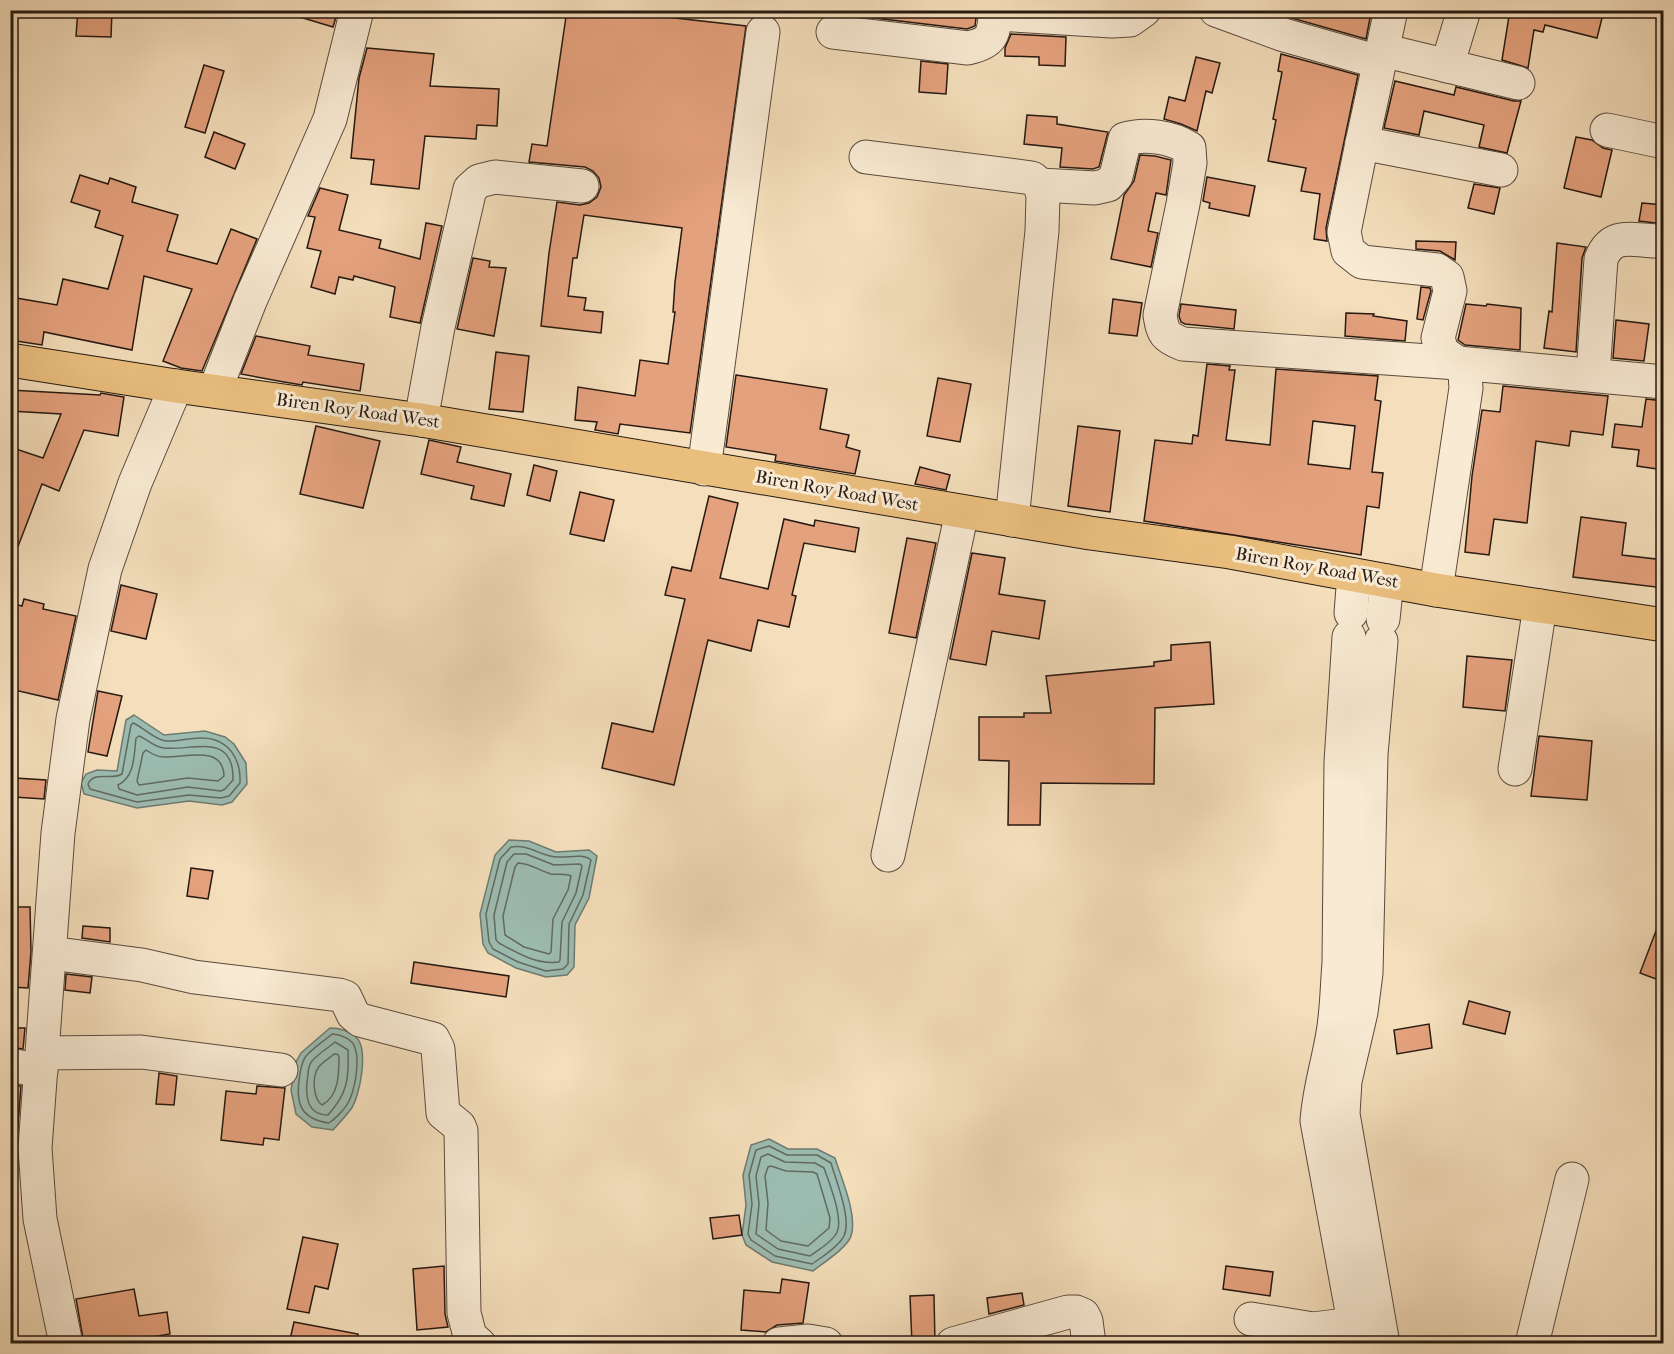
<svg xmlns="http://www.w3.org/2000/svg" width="1674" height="1354" font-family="'IM FELL French Canon',serif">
	<rect width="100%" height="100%" fill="#f4debb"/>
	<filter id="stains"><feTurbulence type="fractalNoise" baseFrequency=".00333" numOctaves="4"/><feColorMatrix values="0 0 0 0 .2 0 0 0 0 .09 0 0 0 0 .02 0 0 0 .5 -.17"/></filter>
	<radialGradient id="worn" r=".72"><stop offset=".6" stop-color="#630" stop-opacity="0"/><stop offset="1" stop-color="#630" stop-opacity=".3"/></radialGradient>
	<g fill="#9cbcb1" stroke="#6d7b71" stroke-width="1.5">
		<path d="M134 715 164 735 205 731 225 737 234 744 246 763 247 784 232 802 222 805 189 801 137 808 84 794 81 783 86 774 97 770 117 771 126 720Z"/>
		<path d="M509 840 529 841 556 852 589 850 597 856 589 898 575 925 574 967 567 975 546 977 516 968 488 953 483 944 480 914 495 855Z"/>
		<path d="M330 1028C339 1028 349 1031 356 1037 369 1049 360 1096 351 1109 346 1116 339 1123 333 1130L312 1127 296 1114 291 1090 296 1062 301 1053Z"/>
		<path d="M769 1139 788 1149H817L835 1158C841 1178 858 1215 851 1236 847 1248 823 1263 813 1271L772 1262 746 1245 742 1235 746 1205 743 1175 751 1145Z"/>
	</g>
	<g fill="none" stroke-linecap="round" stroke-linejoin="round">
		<g stroke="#616a61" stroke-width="1.5">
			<path d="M133 723C143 727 155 740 166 741 178 742 191 737 203 738 229 739 241 759 240 783L229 796 221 798 189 795 137 802 90 789 88 784C95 770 111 781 122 774L131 725Z"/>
			<path d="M139 736C147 739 155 748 164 748 192 751 234 731 233 780L225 789 221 791 188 787 137 795 119 789 118 785C135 777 134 755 136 738Z"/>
			<path d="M146 750C152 754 157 757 164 757 184 758 223 744 224 776L218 781 188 778 139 785 137 781 143 753Z"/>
			<path d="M511 847C530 844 541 857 558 857 568 858 583 853 591 860L583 895 569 924 568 964 563 969 546 971 518 962 493 949 489 942 486 914 500 859Z"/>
			<path d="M514 854H526L554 865 580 864 582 866 576 893 562 922 560 960 559 962C537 965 517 953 499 943L496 940 494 915 507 862Z"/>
			<path d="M518 863C530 863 540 871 551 874 558 875 565 873 571 876L568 890 553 919 551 952 549 954 524 947 505 935 503 916 515 867Z"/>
			<path d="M332 1034C340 1034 353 1039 355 1048 360 1062 355 1090 348 1103 344 1110 335 1119 329 1123 299 1119 295 1101 300 1074 301 1068 302 1061 306 1056 313 1048 324 1041 332 1034Z"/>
			<path d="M335 1042 348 1050C349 1078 348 1093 328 1115 305 1115 305 1092 308 1075 308 1070 309 1065 312 1061 318 1054 328 1048 335 1042Z"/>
			<path d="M334 1054H337L339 1056C339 1074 339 1096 322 1105 313 1099 312 1077 318 1068 321 1063 330 1058 334 1054Z"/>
			<path d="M769 1146 787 1155H817L831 1163C836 1181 852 1219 844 1236 838 1247 822 1257 812 1264L775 1256 751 1240 748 1234 752 1204 749 1175 756 1150Z"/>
			<path d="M768 1154 785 1162 815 1163 824 1168C829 1183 845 1221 836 1234 831 1243 818 1250 810 1256L778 1249 756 1234 759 1204 756 1176 761 1157Z"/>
			<path d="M771 1166 786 1171 813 1172 817 1174 830 1218 829 1228 808 1246 781 1241 766 1230 768 1203 765 1176 768 1167Z"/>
		</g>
	</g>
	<g fill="#e4a17d" stroke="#261911" stroke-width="1.5" fill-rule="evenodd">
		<path d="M78 10H112L111 37 76 36Z"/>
		<path d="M294 10H338L333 27 293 15Z"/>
		<path d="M567 10H622V12L746 26 690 433 620 424 618 434 595 430 597 422 575 420 578 387 635 396 640 360 668 364 675 312H673L675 282 682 228 584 215 577 258H573L568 296 586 298 584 310 603 312 601 333 541 326 549 253 557 202 580 205 589 203 597 197 601 187 599 178 593 171 585 167 529 162 532 144 547 146Z"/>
		<path d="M866 10H977L975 26 967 29 866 17Z"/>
		<path d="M1289 10H1360L1371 13 1366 39 1288 17Z"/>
		<path d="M1510 10H1604L1597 38 1545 25 1543 32 1534 30 1528 68 1502 60Z"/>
		<path d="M1011 34 1066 37 1065 66 1039 65V57L1005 56V48Z"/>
		<path d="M367 48 434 54 430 86 499 89 497 126 477 125 476 139 425 136 419 189 371 184 374 160 351 158 359 78Z"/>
		<path d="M1281 54 1358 75 1326 228 1327 241 1314 239 1320 194 1301 191 1306 168 1268 161 1276 120 1273 119 1282 72 1278 71Z"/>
		<path d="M1196 57 1220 63 1212 93 1206 91 1197 131 1181 124 1164 119 1169 97 1185 101Z"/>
		<path d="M921 61 948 64 946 94 919 92Z"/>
		<path d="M204 65 224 71 205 133 185 127Z"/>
		<path d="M1395 81 1454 95 1456 87 1514 101H1521L1507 153 1479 147 1484 125 1424 111 1419 135 1384 128Z"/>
		<path d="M1027 115 1057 117V124L1108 132 1099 167 1093 169 1060 167 1062 148 1024 144Z"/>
		<path d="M214 132 245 144 235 169 205 157Z"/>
		<path d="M1576 137 1592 140 1603 148 1612 150 1601 197 1564 188Z"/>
		<path d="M1140 155 1155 156 1171 160 1166 195 1156 193 1148 231 1158 233 1151 267 1111 259 1124 195 1134 181Z"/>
		<path d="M80 175 108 184 110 178 136 187 132 202 178 215 167 251 217 264 231 229 257 239 202 371 181 368 163 361 192 289 144 276 132 350 44 332 42 345 10 340V297L57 305 63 279 108 289 123 236 95 227 100 211 71 202Z"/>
		<path d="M1207 177 1255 186 1249 216 1209 208 1210 203 1203 201Z"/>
		<path d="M1474 184 1500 188 1494 214 1468 208Z"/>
		<path d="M320 188 348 195 339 230 381 240 379 248 420 259 426 223 442 226 420 323 390 317 395 287 354 276 353 280 339 277 335 294 311 287 321 251 307 248 315 217 308 216Z"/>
		<path d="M1642 203 1664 205V224L1639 221Z"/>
		<path d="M1416 241 1456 242 1455 260 1440 251 1416 249Z"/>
		<path d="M1557 243 1586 247 1582 258 1576 352 1544 348 1549 311 1552 312Z"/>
		<path d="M473 258 490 261 489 267 506 268 494 336 457 329Z"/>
		<path d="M1421 287 1430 288 1431 291 1423 320 1417 319Z"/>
		<path d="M1113 299 1142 303 1137 336 1109 333Z"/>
		<path d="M1181 304 1236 310 1234 329 1185 324 1181 322 1179 316Z"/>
		<path d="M1466 304 1486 306 1487 304 1521 308 1520 350 1465 345 1458 340Z"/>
		<path d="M1346 313 1374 314 1373 316 1407 321 1405 341 1345 336Z"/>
		<path d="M1616 320 1649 324 1644 361 1613 358Z"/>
		<path d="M256 336 310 346 308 355 364 364 360 391 303 382 302 385 284 382 241 374Z"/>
		<path d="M496 352 529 356 523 412 489 409Z"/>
		<path d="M1207 364 1230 366 1229 370H1235L1226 440 1270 445 1276 369 1378 376 1375 400 1381 401 1372 472 1383 473 1379 508 1367 506 1361 555 1144 521 1155 440 1192 444 1193 435 1198 436ZM1313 421 1355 426 1350 469 1308 464Z"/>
		<path d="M736 375 827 389 820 429 849 435 846 447 860 451 855 474 775 461 776 455 726 447Z"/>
		<path d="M938 378 971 384 960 442 927 436Z"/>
		<path d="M1503 386 1608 396 1603 435 1571 431 1569 446 1536 441 1527 523 1494 519 1489 555 1465 552 1472 476 1482 410 1500 412Z"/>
		<path d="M10 390 100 395 101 393 124 397 118 436 84 430 59 491 42 484 12 562 10 447 43 458 61 414 10 411Z"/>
		<path d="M1646 399 1664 401V470L1637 466 1639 450 1612 447 1615 424 1642 427Z"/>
		<path d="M316 426 380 441 363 508 300 494Z"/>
		<path d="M1078 426 1120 431 1110 512 1068 506Z"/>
		<path d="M429 440 461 447 457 462 511 474 504 506 471 499 474 486 421 474Z"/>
		<path d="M534 465 557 471 550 501 527 495Z"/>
		<path d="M920 467 950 475 946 490 915 484Z"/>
		<path d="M580 492 614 500 604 541 570 534Z"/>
		<path d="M709 496 738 503 720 578 768 589 784 519 814 526 815 520 859 528 855 552 804 543 792 595 796 596 789 627 758 620 751 651 708 640 674 785 602 768 612 723 653 732 685 599 665 595 672 567 691 571Z"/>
		<path d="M1581 517 1626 523 1622 555 1664 560V588L1573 577Z"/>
		<path d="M907 538 936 543 916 638 889 633Z"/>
		<path d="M972 553 1005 558 999 594 1045 601 1039 639 992 631 986 665 950 659Z"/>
		<path d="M121 585 157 594 146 639 111 631Z"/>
		<path d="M24 599 44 604 43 609 76 616 58 700 10 689V603L22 606Z"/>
		<path d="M1210 642 1214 704 1155 708 1154 784 1041 783 1040 825H1008L1009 761 979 760V717H1024V713H1051L1046 676 1154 666V662L1171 660V645Z"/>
		<path d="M1467 656 1512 660 1505 711 1463 707Z"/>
		<path d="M98 691 122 696 107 756 88 752Z"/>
		<path d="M1539 736 1592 741 1587 800 1531 796Z"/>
		<path d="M15 778 46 780 44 799 14 797Z"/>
		<path d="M191 868 213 871 208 899 187 896Z"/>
		<path d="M10 907H30L31 952 28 988 10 987Z"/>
		<path d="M1662 915 1664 916V982L1640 973Z"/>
		<path d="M83 926 110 928V942L82 938Z"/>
		<path d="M414 962 509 976 506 997 411 983Z"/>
		<path d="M66 974 92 977 90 993 65 990Z"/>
		<path d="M1469 1001 1510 1012 1505 1034 1463 1024Z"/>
		<path d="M1429 1024 1432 1048 1397 1054 1394 1030Z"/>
		<path d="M10 1028H25L23 1049 10 1047Z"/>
		<path d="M159 1073 177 1076 174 1105 156 1104Z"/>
		<path d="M10 1084 21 1086 16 1152 10 1151Z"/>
		<path d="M257 1086 285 1088 279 1140 264 1138 263 1145 221 1140 226 1091 256 1094Z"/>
		<path d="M739 1215 742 1235 713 1239 710 1218Z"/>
		<path d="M303 1237 338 1244 328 1289 315 1286 309 1313 287 1309Z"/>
		<path d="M444 1266 445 1314 448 1327 417 1330 413 1269Z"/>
		<path d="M1226 1266 1273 1272 1270 1296 1223 1289Z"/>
		<path d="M782 1279 809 1283 803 1323 777 1325 766 1332 741 1330 744 1290 780 1293Z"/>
		<path d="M134 1289 139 1316 167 1312 170 1334 109 1344H84L76 1299Z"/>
		<path d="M1022 1293 1024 1305 989 1314 987 1298Z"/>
		<path d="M934 1295 935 1344H912L910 1296Z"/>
		<path d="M294 1322 358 1334 357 1344H289Z"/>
	</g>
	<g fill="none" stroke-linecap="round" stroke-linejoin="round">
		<g stroke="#5a4a3c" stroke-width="35">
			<g id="minor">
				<path d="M1216 10 1284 35 1379 62"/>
				<path d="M1391 10 1362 143 1344 232 1348 251 1362 262 1437 270 1447 277 1450 291 1438 338 1442 352 1458 363 1465 374 1466 388 1436 590"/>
				<path d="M996 14 1112 21 1130 20 1144 10"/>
				<path d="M833 32 968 48C994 42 993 35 996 10"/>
				<path d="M1382 50 1518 83"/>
				<path d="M1447 66 1464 10"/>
				<path d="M1607 130 1664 142"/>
				<path d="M1362 143 1501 170"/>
				<path d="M866 157 1032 178 1040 185 1043 196 1042 231 1012 520"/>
				<path d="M1040 185 1095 188 1108 185 1116 176 1125 139C1145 133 1171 137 1189 148L1190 163 1183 204 1160 315C1163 334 1165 337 1183 344L1458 363 1664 382"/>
				<path d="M1593 374 1601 259C1612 232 1631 240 1656 241"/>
				<path d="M215 390 250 301 330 119 357 10"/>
				<path d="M421 420 438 327 470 189 479 181 495 177 582 186"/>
				<path d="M704 469 763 32"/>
				<path d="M1351 613 1354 575"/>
				<path d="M1383 619 1387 581"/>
				<path d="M1349 637 1341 762 1339 963C1337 986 1337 1010 1333 1033 1328 1064 1319 1090 1317 1121L1358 1344"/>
				<path d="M1381 641 1371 754 1366 973 1361 1012 1345 1081 1343 1114 1383 1344"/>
				<path d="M1515 769 1540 606"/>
				<path d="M888 855 962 512"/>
				<path d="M50 953 142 965 194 977 339 995 345 997 353 1014 360 1020 433 1039 438 1049 443 1113 459 1126 461 1131 464 1313 470 1336 479 1344"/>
				<path d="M43 1053 141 1052 281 1070"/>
				<path d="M10 1065 41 1071"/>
				<path d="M1251 1319 1313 1329 1354 1324"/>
				<path d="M66 1344 40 1219 35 1148 58 833 73 719 105 569 135 483 176 386"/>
				<path d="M779 1344 808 1341 826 1344"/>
				<path d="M953 1344 1068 1312H1076L1083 1315 1086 1321 1089 1344"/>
				<path d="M1532 1344 1572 1179"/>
			</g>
		</g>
		<g stroke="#261911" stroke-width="35">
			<path id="major" d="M10 360 176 386 421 420 1090 533 1230 552 1436 590 1664 625"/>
		</g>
		<use href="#minor" stroke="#f8ead3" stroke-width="33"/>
		<use href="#major" stroke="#eabf7e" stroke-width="33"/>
	</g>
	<g text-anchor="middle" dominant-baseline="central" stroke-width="6" stroke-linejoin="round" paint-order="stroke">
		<g font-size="18" fill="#261911" stroke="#f8ead3">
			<text transform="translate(358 411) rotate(8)">Biren Roy Road West</text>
			<text transform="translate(837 491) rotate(10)">Biren Roy Road West</text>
			<text transform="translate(1317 568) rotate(10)">Biren Roy Road West</text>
		</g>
	</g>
	<rect width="1674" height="1354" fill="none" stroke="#f4debb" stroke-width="36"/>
	<rect x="12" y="12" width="1650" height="1330" fill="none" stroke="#261911" stroke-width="3"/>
	<rect x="18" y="18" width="1638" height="1318" fill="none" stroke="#261911" stroke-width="1.5"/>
	<rect width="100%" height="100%" filter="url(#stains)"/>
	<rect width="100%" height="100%" fill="url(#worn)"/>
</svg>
